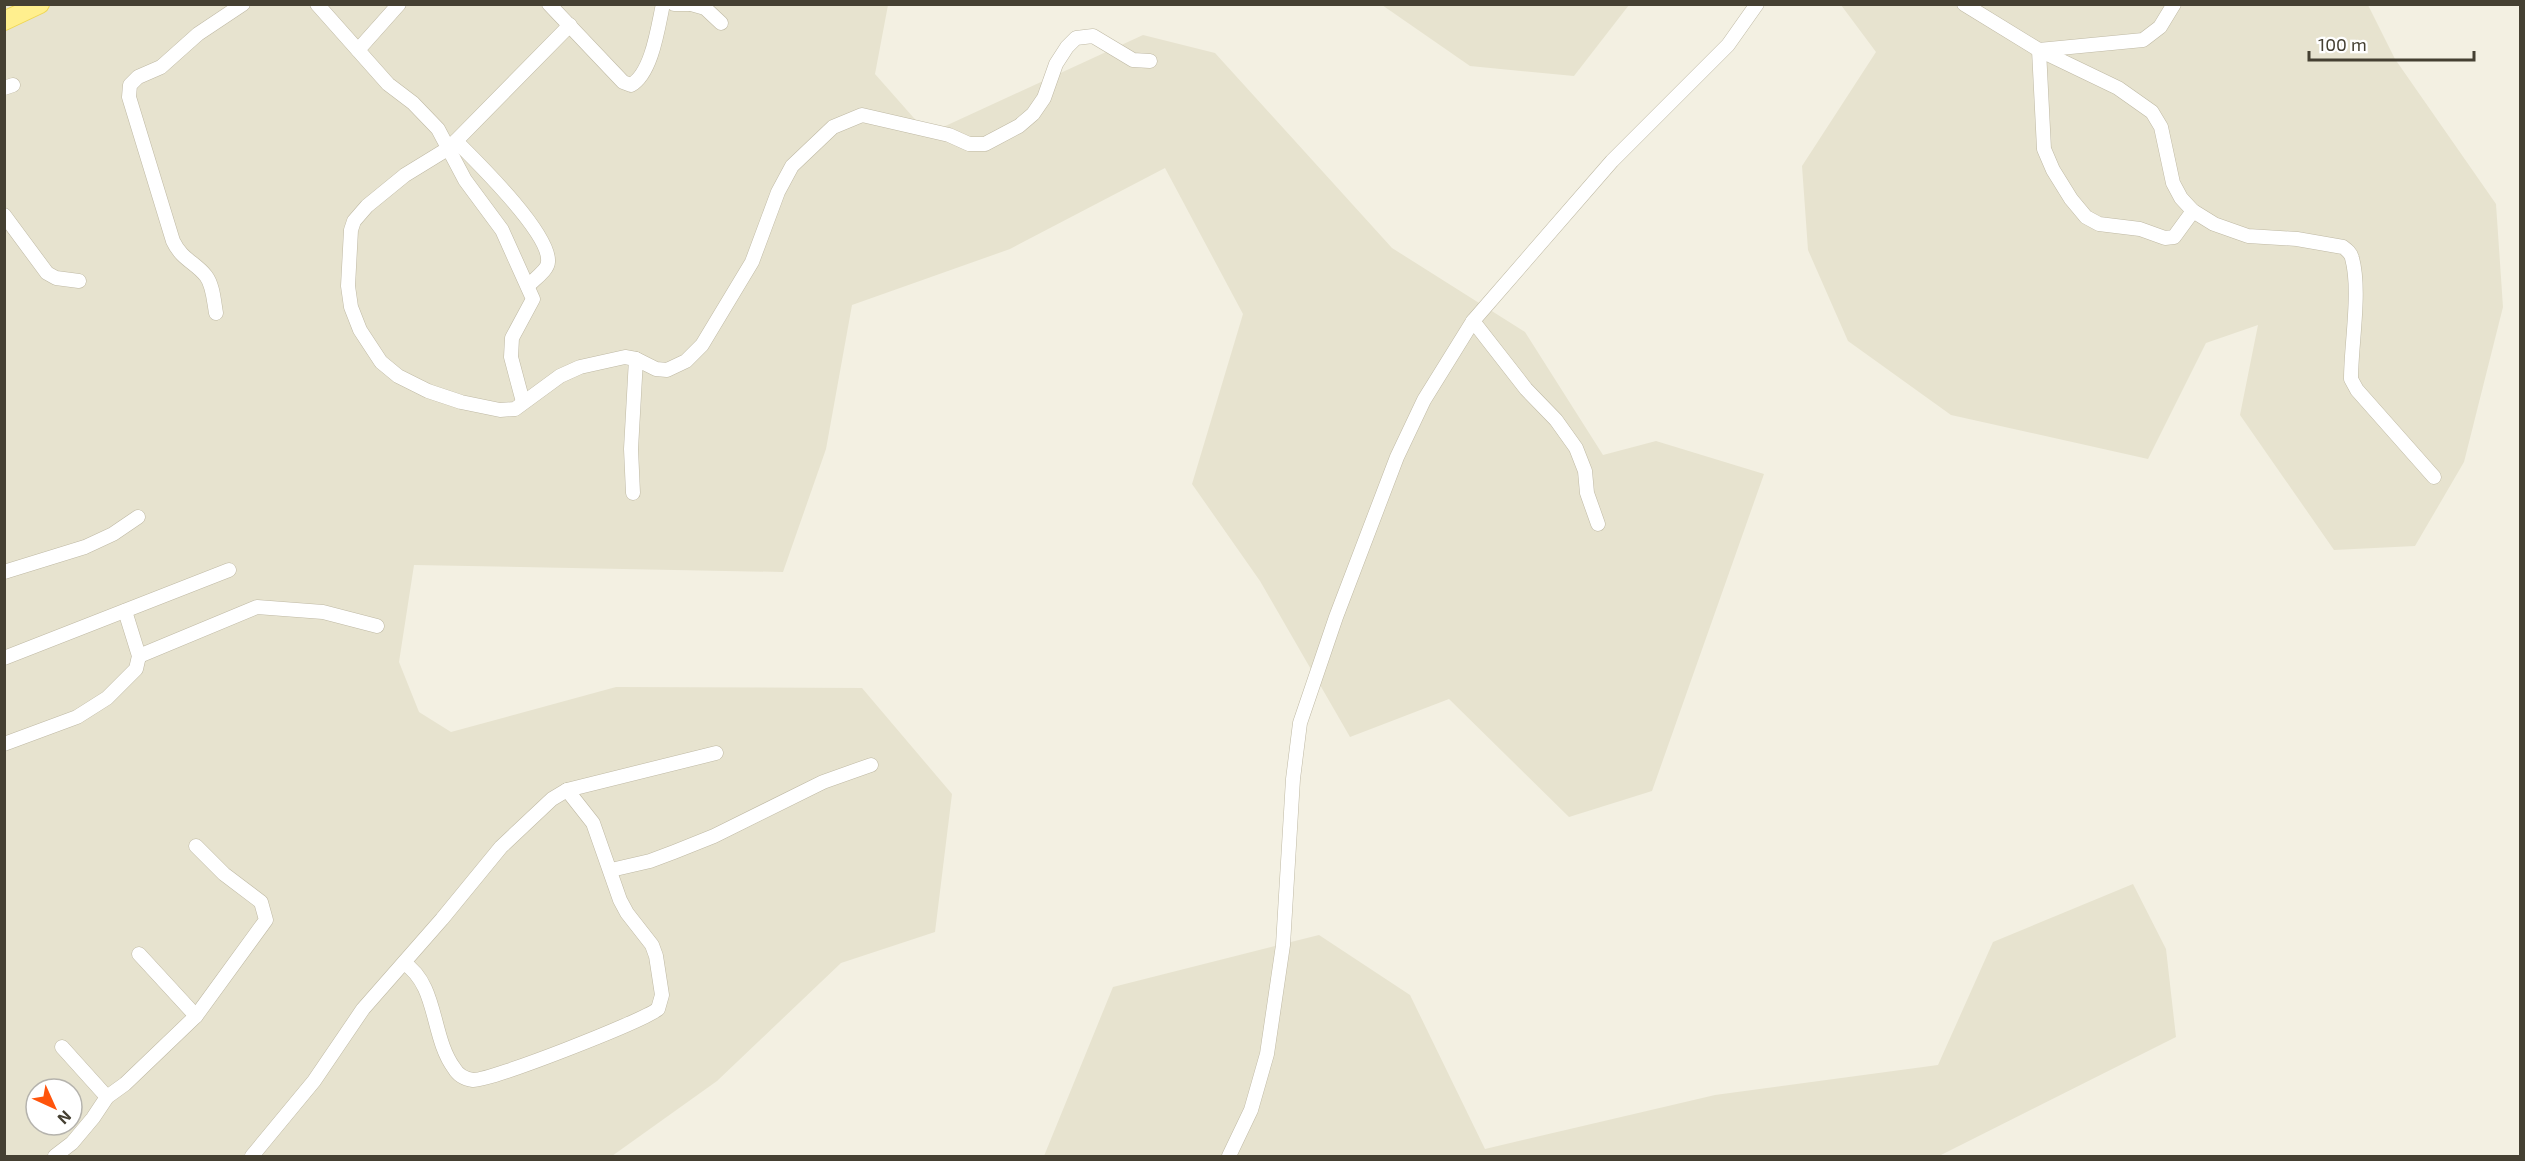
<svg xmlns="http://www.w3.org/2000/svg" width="2525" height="1161" font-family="'Exo 2',sans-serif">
	<rect width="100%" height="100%" fill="#f3f0e2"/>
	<g fill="#e7e3cf" fill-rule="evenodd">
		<path d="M5 5H888L875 74 928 134 1143 35 1215 53 1392 248 1525 332 1603 455 1656 441 1764 474 1652 791 1569 817 1449 699 1350 737 1260 581 1192 484 1243 314 1165 168 1010 249 852 305 826 449 783 572 414 565 399 662 419 712 451 732 616 687 862 688 952 794 935 932 841 963 717 1081 612 1156H5ZM36 1089H72V1125H36Z"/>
		<path d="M1382 5H1629L1574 76 1470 66Z"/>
		<path d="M1841 5H2368L2395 59 2496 204 2503 307 2464 462 2415 546 2334 550 2240 415 2258 325 2206 343 2148 459 1951 415 1848 341 1808 250 1802 166 1876 52Z"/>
		<path d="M2133 884 2166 949 2176 1037 1939 1156H1044L1113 987 1319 935 1410 995 1485 1149 1715 1095 1938 1065 1993 942Z"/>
	</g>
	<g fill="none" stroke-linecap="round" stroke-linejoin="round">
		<g stroke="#bfb9a4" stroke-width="15">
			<g id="minor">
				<path d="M317 4 388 84 413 103 438 129 465 180 502 230 533 299 512 338 511 357 523 402"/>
				<path d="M549 4 623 82 631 85C652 73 658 27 663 4"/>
				<path d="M674 4H689"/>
				<path d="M691 4 705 8 721 23"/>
				<path d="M1964 4 2039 50 2118 88 2152 112 2161 127 2173 183 2181 198 2193 211 2214 224 2248 236 2297 239 2343 247C2347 250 2351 253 2352 258 2361 291 2351 344 2351 379L2357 390 2434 477"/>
				<path d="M570 25 449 148 405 175 367 206 354 221 351 230 348 286 351 307 360 330 381 362 398 376 428 391 461 402 500 410 515 409 560 376 580 367 625 357 636 359 656 369 667 370 686 361 702 345 752 262 778 192 792 166 833 127 862 115 949 135 969 144H985L1019 126 1033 114 1044 98 1056 64 1067 47 1076 38 1093 36 1133 60 1150 61"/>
				<path d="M358 50 399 4"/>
				<path d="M2039 50 2044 149 2053 170 2071 199 2086 217 2099 224 2140 229 2165 238 2174 237 2193 211"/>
				<path d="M2039 50 2143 40 2160 27 2174 4"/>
				<path d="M4 88 13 85"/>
				<path d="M456 141C476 161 551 234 548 262 548 270 533 280 528 286"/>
				<path d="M4 215 47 273 56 278 79 281"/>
				<path d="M216 313C214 302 213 285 206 276 195 262 182 260 173 241L129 97 130 85 138 77 161 67 198 34 243 4"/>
				<path d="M1473 321 1526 389 1556 420 1576 448 1585 471 1587 493 1598 524"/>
				<path d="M633 493 631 449 636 359"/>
				<path d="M4 572 85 547 113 534 138 517"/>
				<path d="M139 656 257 607 323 612 377 626"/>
				<path d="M4 658 229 570"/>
				<path d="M4 744 77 717 107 698 136 669 139 656 125 611"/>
				<path d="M611 870 650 861 674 852 714 836 823 782 871 765"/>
				<path d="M139 954 196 1016"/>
				<path d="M404 963C438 985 431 1037 454 1068 458 1075 465 1079 473 1080 490 1081 641 1022 658 1009L662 995 656 956 652 945 627 913 620 900 593 823 567 790"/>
				<path d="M62 1047 107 1097"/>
				<path d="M55 1156 72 1143 93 1118 107 1097 125 1084 196 1016 266 920 261 902 224 874 196 846"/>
				<path d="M252 1156 314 1081 363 1009 442 919 501 847 552 799 567 790 716 753"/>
				<path d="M1229 1156 1251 1110 1267 1054 1283 945 1293 779 1300 723 1336 617 1397 457 1424 400 1473 321 1612 161 1728 45 1757 4"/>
			</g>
		</g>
		<g stroke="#efd754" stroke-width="20">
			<path id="major" d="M4 21 40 4"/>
		</g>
		<use href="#minor" stroke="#fff" stroke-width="14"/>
		<use href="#major" stroke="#ffef8e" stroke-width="18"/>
	</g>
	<rect width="2525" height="1161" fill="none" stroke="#454032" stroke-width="12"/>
	<g transform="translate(54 1107) rotate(135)"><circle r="28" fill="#ffffff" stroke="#b5b3ad" stroke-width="1.5"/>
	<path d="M0-4.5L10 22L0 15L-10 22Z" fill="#ff540c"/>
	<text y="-9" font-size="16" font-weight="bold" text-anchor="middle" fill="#454032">N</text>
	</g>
	<path d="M2309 51v9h165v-9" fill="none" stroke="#454032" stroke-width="3"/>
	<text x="2318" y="51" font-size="18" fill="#454032" stroke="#ffffff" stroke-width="4.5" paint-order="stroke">100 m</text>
</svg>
